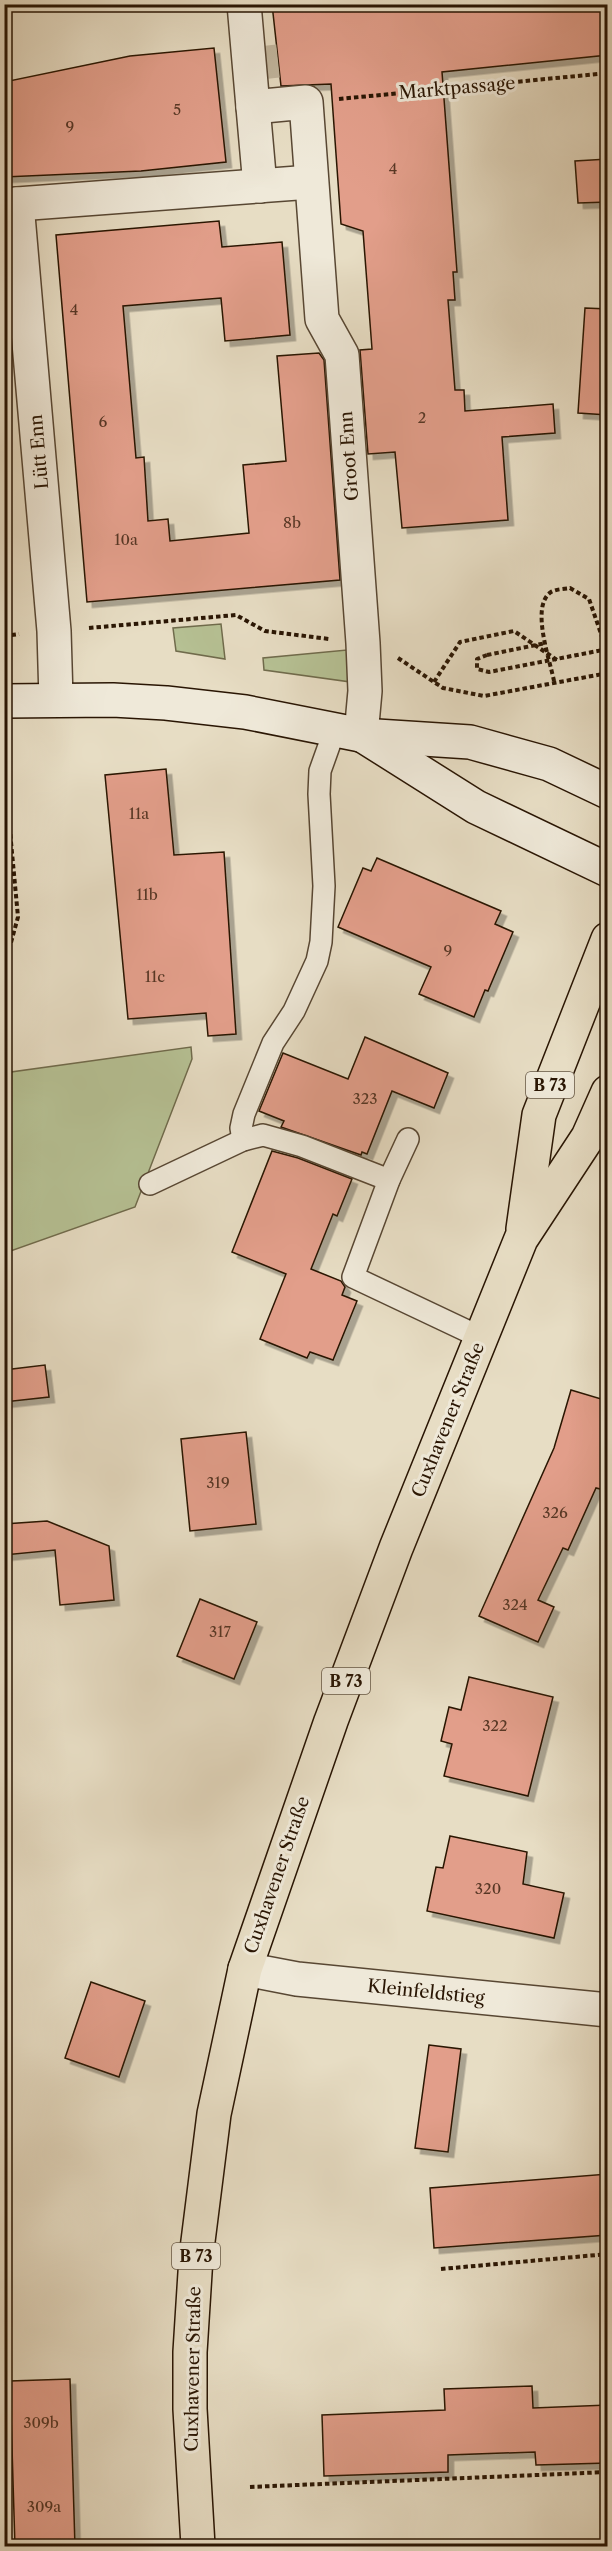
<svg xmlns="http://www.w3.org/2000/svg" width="612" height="2551" font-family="'Libre Caslon Text',serif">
	<defs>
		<filter id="shadow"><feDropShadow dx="5.5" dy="5.5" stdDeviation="0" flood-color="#0004"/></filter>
	</defs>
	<rect width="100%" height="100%" fill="#e7ddc4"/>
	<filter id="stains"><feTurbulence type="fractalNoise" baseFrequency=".00333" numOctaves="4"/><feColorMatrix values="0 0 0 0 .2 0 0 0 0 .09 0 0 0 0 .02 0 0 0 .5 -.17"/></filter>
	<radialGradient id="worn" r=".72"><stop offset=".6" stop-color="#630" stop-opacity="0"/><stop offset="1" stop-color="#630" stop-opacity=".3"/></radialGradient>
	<g fill="#b6c194" stroke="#706b4c" stroke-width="1.5">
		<path d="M221 624 225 659 176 651 173 628Z"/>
		<path d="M347 650 351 682 264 670 263 658Z"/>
		<path d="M191 1047 192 1059 135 1207 5 1253 4 1073Z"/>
	</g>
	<g fill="#e29e8a" stroke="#291503" stroke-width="1.5" filter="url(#shadow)">
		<path d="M272 4H608V55L442 72 457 272H453L455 300H448L455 390H464L465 411 553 404 555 433 502 437 508 520 402 528 395 452 368 454 360 350 372 349 363 231 341 224 331 84 281 86Z"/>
		<path d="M214 48 226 162 141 171 4 177V82L130 56Z"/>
		<path d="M608 159V202L578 203 575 161Z"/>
		<path d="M219 221 222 247 282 242 290 335 225 341 221 298 123 306 136 458 144 457 148 521 168 519 170 541 249 533 243 465 286 461 277 356 319 353 324 360 340 580 87 602 56 235Z"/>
		<path d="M585 308 608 309V415L578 413Z"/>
		<path d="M166 769 174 855 224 852 236 1034 208 1036 206 1013 128 1019 105 775Z"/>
		<path d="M377 858 501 911 495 924 513 932 488 991 485 990 474 1017 419 994 431 967 338 927 363 868 371 871Z"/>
		<path d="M365 1037 448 1073 434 1108 392 1091 367 1154 362 1152 361 1155 281 1127 284 1121 259 1111 283 1053 348 1079Z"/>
		<path d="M272 1151 298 1158 352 1179 337 1216 333 1214 311 1269 341 1281 345 1287 342 1295 357 1301 333 1360 310 1352 307 1358 260 1339 286 1274 232 1252Z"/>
		<path d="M45 1365 49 1397 4 1402V1370Z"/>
		<path d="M571 1390 608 1401V1491L596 1488 568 1550 563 1548 538 1600 554 1607 538 1642 479 1616 554 1448Z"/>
		<path d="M246 1432 256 1524 190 1531 181 1439Z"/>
		<path d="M47 1521 109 1546 114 1600 60 1605 55 1550 4 1555V1524Z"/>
		<path d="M200 1599 257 1622 234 1679 177 1656Z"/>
		<path d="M469 1677 553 1697 528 1796 444 1776 452 1744 441 1741 449 1707 461 1710Z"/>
		<path d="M450 1836 527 1852 523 1884 564 1893 554 1938 427 1911 436 1867 443 1868Z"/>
		<path d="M91 1982 145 2001 119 2077 65 2058Z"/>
		<path d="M429 2045 461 2049 448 2152 415 2148Z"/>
		<path d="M608 2174V2235L434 2248 430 2188Z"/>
		<path d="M70 2379 75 2547H15L10 2381Z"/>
		<path d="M532 2386 533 2408 608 2405V2463L536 2465 535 2452 448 2455V2472L324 2476 322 2415 445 2410 444 2389Z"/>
	</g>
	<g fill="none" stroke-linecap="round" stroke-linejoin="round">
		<path stroke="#c1b59d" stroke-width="33" stroke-dasharray="33 16" stroke-linecap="butt" d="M250 64 278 61"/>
		<g stroke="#584733" stroke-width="24">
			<g id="lane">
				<path d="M408 1139 389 1180 353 1277 482 1338"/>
				<path d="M243 1140 241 1128 244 1114 273 1043 294 1011 317 961 321 942 324 886 319 794 320 771 335 729"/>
				<path d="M150 1184 243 1140 263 1135 302 1146 389 1180"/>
			</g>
		</g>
		<g stroke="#584733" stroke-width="36">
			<g id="street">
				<path d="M244 4 253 107 306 102 322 319 342 355 363 643 365 691 361 735"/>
				<path d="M253 107 260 186"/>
				<path d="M17 204 54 631 56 699"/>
				<path d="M4 205 311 182"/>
				<path d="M245 1969 297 1979 608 2010"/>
			</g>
		</g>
		<g stroke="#291503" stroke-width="36">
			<g id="secondary">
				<path d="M4 701 113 700 166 703 245 712 361 735 470 742 549 764 608 792"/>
				<path d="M365 737 476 807 608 870"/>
			</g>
		</g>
		<g stroke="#291503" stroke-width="36">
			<g id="primary">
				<path d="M523 1229 539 1115 608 939"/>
				<path d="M198 2546 190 2409V2352L196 2257 214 2114 245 1969 331 1721 396 1548 521 1239 588 1137 608 1092"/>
			</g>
		</g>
		<g stroke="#291503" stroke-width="4" stroke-dasharray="4.5 3" stroke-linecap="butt">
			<path d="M339 99 608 73"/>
			<path d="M89 628 236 615 265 631 329 639"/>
			<path d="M4 636 19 634"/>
			<path d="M487 655 546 643"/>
			<path d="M398 658 443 688 484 696 608 673"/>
			<path d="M554 681C550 660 530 606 551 592 556 589 564 589 570 588L589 599 608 654"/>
			<path d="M4 767 18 917 4 968"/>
			<path d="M441 2269 608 2254"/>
			<path d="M250 2487 608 2472"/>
		</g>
		<use href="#lane" stroke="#efe9d9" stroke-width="21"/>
		<use href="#street" stroke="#efe9d9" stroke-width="33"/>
		<use href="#secondary" stroke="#efe9d9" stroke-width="33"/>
		<use href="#primary" stroke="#e7ddc4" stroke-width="33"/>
		<g stroke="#291503" stroke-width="4" stroke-dasharray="4.5 3" stroke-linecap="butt">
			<path d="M487 655 477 659V669L489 672 608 649"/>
			<path d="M434 682 460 642 514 631 557 660"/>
		</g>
	</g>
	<g text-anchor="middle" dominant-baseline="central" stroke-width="6" stroke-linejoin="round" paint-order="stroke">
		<g font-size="15" fill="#573725">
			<text x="177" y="109">5</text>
			<text x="70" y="126">9</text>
			<text x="393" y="168">4</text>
			<text x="74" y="309">4</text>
			<text x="422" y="417">2</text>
			<text x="103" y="421">6</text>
			<text x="292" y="522">8b</text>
			<text x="126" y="539">10a</text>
			<text x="139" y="813">11a</text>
			<text x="147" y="894">11b</text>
			<text x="448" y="950">9</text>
			<text x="155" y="976">11c</text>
			<text x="365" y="1098">323</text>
			<text x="218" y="1482">319</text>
			<text x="555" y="1512">326</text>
			<text x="515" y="1604">324</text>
			<text x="220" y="1631">317</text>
			<text x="495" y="1725">322</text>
			<text x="488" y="1888">320</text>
			<text x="41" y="2422">309b</text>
			<text x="44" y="2506">309a</text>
		</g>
		<g fill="#efe9d9" stroke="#645543" stroke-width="1.5">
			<rect x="526" y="1072" width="48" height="26" rx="4.5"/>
			<rect x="322" y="1668" width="48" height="26" rx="4.5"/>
			<rect x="172" y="2243" width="48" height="26" rx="4.5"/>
		</g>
		<g font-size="16" font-weight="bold" fill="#291503">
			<text x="550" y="1085">B 73</text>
			<text x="346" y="1681">B 73</text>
			<text x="196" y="2256">B 73</text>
		</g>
		<g font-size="18" fill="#291503" stroke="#efe9d9">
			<text transform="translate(457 88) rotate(-5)">Marktpassage</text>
			<text transform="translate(39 452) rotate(-95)">Lütt Enn</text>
			<text transform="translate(349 456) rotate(-94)">Groot Enn</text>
			<text transform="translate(448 1420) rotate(-68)">Cuxhavener Straße</text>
			<text transform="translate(277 1875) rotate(-71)">Cuxhavener Straße</text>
			<text transform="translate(426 1992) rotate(6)">Kleinfeldstieg</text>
			<text transform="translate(193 2369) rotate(-89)">Cuxhavener Straße</text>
		</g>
	</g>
	<rect width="612" height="2551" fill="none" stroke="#e7ddc4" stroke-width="24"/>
	<rect x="6" y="6" width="600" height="2539" fill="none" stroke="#291503" stroke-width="3"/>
	<rect x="12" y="12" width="588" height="2527" fill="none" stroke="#291503" stroke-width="1.5"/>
	<rect width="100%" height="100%" filter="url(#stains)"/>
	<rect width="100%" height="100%" fill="url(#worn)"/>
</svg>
